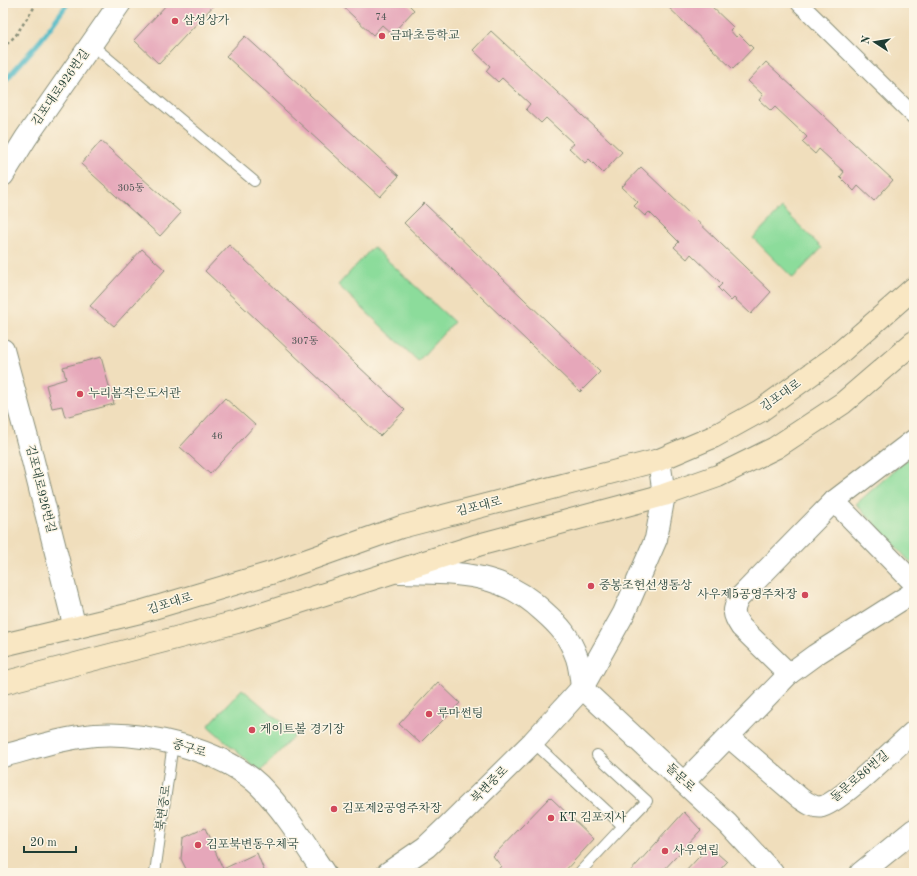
<svg xmlns="http://www.w3.org/2000/svg" width="917" height="876" font-family="'Old Standard TT','Noto Serif KR',serif">
	<rect width="100%" height="100%" fill="#fcf5e5"/>
	<filter id="ink" filterUnits="userSpaceOnUse"><feTurbulence type="fractalNoise" baseFrequency=".025" numOctaves="2"/><feDisplacementMap in="SourceGraphic" scale="8" xChannelSelector="R" yChannelSelector="G"/><feConvolveMatrix kernelMatrix="1 2 1 2 8 2 1 2 1" color-interpolation-filters="sRGB"/></filter>
	<filter id="wash" filterUnits="userSpaceOnUse"><feTurbulence type="fractalNoise" baseFrequency=".012" numOctaves="4" result="noise"/><feDisplacementMap in="SourceGraphic" scale="16" xChannelSelector="R" yChannelSelector="G"/><feGaussianBlur stdDeviation="0.9" result="paint"/><feColorMatrix in="noise" values="0 0 0 0 0 0 0 0 0 0 0 0 0 0 0 0 0 1.4 0 .05"/><feComposite in="paint" operator="in"/></filter>
	<g filter="url(#wash)">
		<rect width="100%" height="100%" fill="#f0debc"/>
		<g fill="#8cdc9b" stroke="#568c68">
			<path d="M782 208 822 248 793 278 753 238Z"/>
			<path d="M373 247 454 322 418 361 338 285Z"/>
			<path d="M914 453V566L856 504Z"/>
			<path d="M242 689 296 734 260 772 208 726Z"/>
		</g>
		<g fill="none" stroke-linecap="round" stroke-linejoin="round">
			<path stroke="#4bb8c5" stroke-width="5" d="M3 83 41 40 68 3"/>
		</g>
		<g id="blocks">
			<g fill="#e6a7ba">
				<path d="M168 3H216L159 64 134 40Z"/>
				<path d="M339 3H407L414 10 392 34 382 25 373 35Z"/>
				<path d="M664 3H708L733 27 730 30 736 37 739 34 753 48 733 69Z"/>
				<path d="M491 31 622 152 603 173 589 159 585 163 569 148 574 144 546 118 541 123 526 109 530 104 502 78 498 82 486 71 490 66 473 50Z"/>
				<path d="M245 36 399 176 380 197 226 56Z"/>
				<path d="M766 62 893 180 874 201 858 186 854 191 840 177 844 172 819 149 815 154 802 142 807 137 775 107 771 111 759 100 763 95 748 81Z"/>
				<path d="M101 141 181 213 160 236 81 164Z"/>
				<path d="M641 167 771 292 751 314 734 298 731 301 718 288 722 284 691 254 687 259 674 247 679 242 649 212 645 216 634 206 638 202 622 187Z"/>
				<path d="M424 203 600 372 580 392 404 223Z"/>
				<path d="M229 245 405 410 380 436 205 271Z"/>
				<path d="M142 249 165 270 114 326 90 306Z"/>
				<path d="M101 357 114 404 65 417 62 406 52 408 46 385 66 379 63 367Z"/>
				<path d="M225 398 255 425 210 474 180 447Z"/>
				<path d="M438 682 460 703 420 743 399 724Z"/>
				<path d="M550 797 594 839 563 873H495L501 866 493 856Z"/>
				<path d="M684 812 701 830 661 873H629Z"/>
				<path d="M205 828 223 869 257 853 265 873H188L181 859 183 838Z"/>
				<path d="M709 846 727 862 717 873H686L685 872Z"/>
			</g>
		</g>
	</g>
	<g filter="url(#ink)">
		<use href="#blocks" fill-opacity="0" stroke="#888e78" stroke-width="1"/>
		<g fill="none" stroke-linecap="round" stroke-linejoin="round">
			<g stroke="#888e78" stroke-width="12">
				<g id="service">
					<path d="M91 44 254 181"/>
					<path d="M533 742 623 826 579 873"/>
					<path d="M597 755 647 801 623 826"/>
					<path d="M155 873 173 743"/>
				</g>
			</g>
			<g stroke="#888e78" stroke-width="18">
				<path id="pedestrian" d="M799 3 914 116"/>
			</g>
			<g stroke="#888e78" stroke-width="23">
				<g id="minor">
					<path d="M834 501 914 583"/>
					<path d="M789 674 741 627C733 615 732 611 739 598L834 501 914 440"/>
					<path d="M582 688 728 824 773 873"/>
					<path d="M729 737 800 798C806 802 812 807 820 807 838 805 897 746 914 731"/>
					<path d="M684 782 789 674 815 655 914 592"/>
				</g>
			</g>
			<g stroke="#888e78" stroke-width="24">
				<g id="tertiary">
					<path d="M3 175 26 138 120 3"/>
					<path d="M3 350 30 449 75 628"/>
					<path d="M400 572C454 573 501 571 543 611 560 626 569 636 577 658 580 667 581 678 582 688"/>
					<path d="M3 756C33 748 63 738 95 735 145 731 222 750 259 785 285 811 304 843 324 873"/>
					<path d="M388 873 426 847 448 826 533 742 582 688 624 613 656 539 664 495 659 460"/>
					<path d="M861 873 914 830"/>
				</g>
			</g>
			<g stroke="#888e78" stroke-width="24">
				<g id="secondary">
					<path d="M3 645 140 612 271 573 401 527 659 460 713 437 760 411 835 357 914 288"/>
					<path d="M3 683 237 622 478 545 664 495 718 476 775 448 843 403 914 342"/>
				</g>
			</g>
			<path stroke="#888e78" stroke-width="2.5" stroke-dasharray="3 3" stroke-linecap="butt" d="M3 48 16 35 37 3"/>
			<use href="#service" stroke="#fff" stroke-width="10"/>
			<use href="#pedestrian" stroke="#fff" stroke-width="16"/>
			<use href="#minor" stroke="#fff" stroke-width="21"/>
			<use href="#tertiary" stroke="#fff" stroke-width="22"/>
			<use href="#secondary" stroke="#f9e7c3" stroke-width="22"/>
		</g>
	</g>
	<g fill="#d1495b" stroke="#fcf5e5" stroke-width="1.5">
		<circle cx="175" cy="21" r="4"/>
		<circle cx="382" cy="36" r="4"/>
		<circle cx="80" cy="394" r="4"/>
		<circle cx="591" cy="586" r="4"/>
		<circle cx="805" cy="595" r="4"/>
		<circle cx="429" cy="714" r="4"/>
		<circle cx="252" cy="730" r="4"/>
		<circle cx="334" cy="809" r="4"/>
		<circle cx="551" cy="818" r="4"/>
		<circle cx="198" cy="845" r="4"/>
		<circle cx="665" cy="851" r="4"/>
	</g>
	<g text-anchor="middle" dominant-baseline="central" stroke-width="3" stroke-linejoin="round" paint-order="stroke">
		<g font-size="10" fill="#515856">
			<text x="381" y="17">74</text>
			<text x="131" y="188">305동</text>
			<text x="305" y="341">307동</text>
			<text x="217" y="436">46</text>
		</g>
		<g font-size="12" fill="#1f3d34" stroke="#fcf5e5" text-anchor="start">
			<text x="183" y="21">삼성상가</text>
			<text x="390" y="36">금파초등학교</text>
			<text x="88" y="394">누리봄작은도서관</text>
			<text x="599" y="586">중봉조헌선생동상</text>
			<text x="797" y="595" text-anchor="end">사우제5공영주차장</text>
			<text x="437" y="714">루마썬팅</text>
			<text x="260" y="730">게이트볼 경기장</text>
			<text x="342" y="809">김포제2공영주차장</text>
			<text x="559" y="818">KT 김포지사</text>
			<text x="206" y="845">김포북변동우체국</text>
			<text x="673" y="851">사우연립</text>
		</g>
		<g font-size="12" fill="#1f3d34" stroke="#fcf5e5">
			<text transform="translate(61 88) rotate(-55)">김포대로926번길</text>
			<text transform="translate(781 396) rotate(-35)">김포대로</text>
			<text transform="translate(40 489) rotate(76)">김포대로926번길</text>
			<text transform="translate(479 507) rotate(-14)">김포대로</text>
			<text transform="translate(170 604) rotate(-17)">김포대로</text>
			<text transform="translate(189 749) rotate(16)">중구로</text>
			<text transform="translate(860 777) rotate(-40)">돌문로86번길</text>
			<text transform="translate(680 778) rotate(43)">돌문로</text>
			<text transform="translate(490 785) rotate(-45)">북변중로</text>
			<text transform="translate(164 808) rotate(-82)">북변중로</text>
		</g>
	</g>
	<rect width="917" height="876" fill="none" stroke="#fcf5e5" stroke-width="16"/>
	<g transform="translate(875 42) rotate(282)" stroke="#fcf5e5" stroke-width="3" paint-order="stroke">
	<path d="M0-3L7 15L0 10L-7 15Z" fill="#1f3d34"/>
	<text y="-6" font-size="11" font-weight="bold" text-anchor="middle" fill="#1f3d34">N</text>
	</g>
	<path d="M24 846v6h52v-6" fill="none" stroke="#1f3d34" stroke-width="2"/>
	<text x="30" y="846" font-size="12" fill="#1f3d34" stroke="#fcf5e5" stroke-width="3" paint-order="stroke">20 m</text>
</svg>
